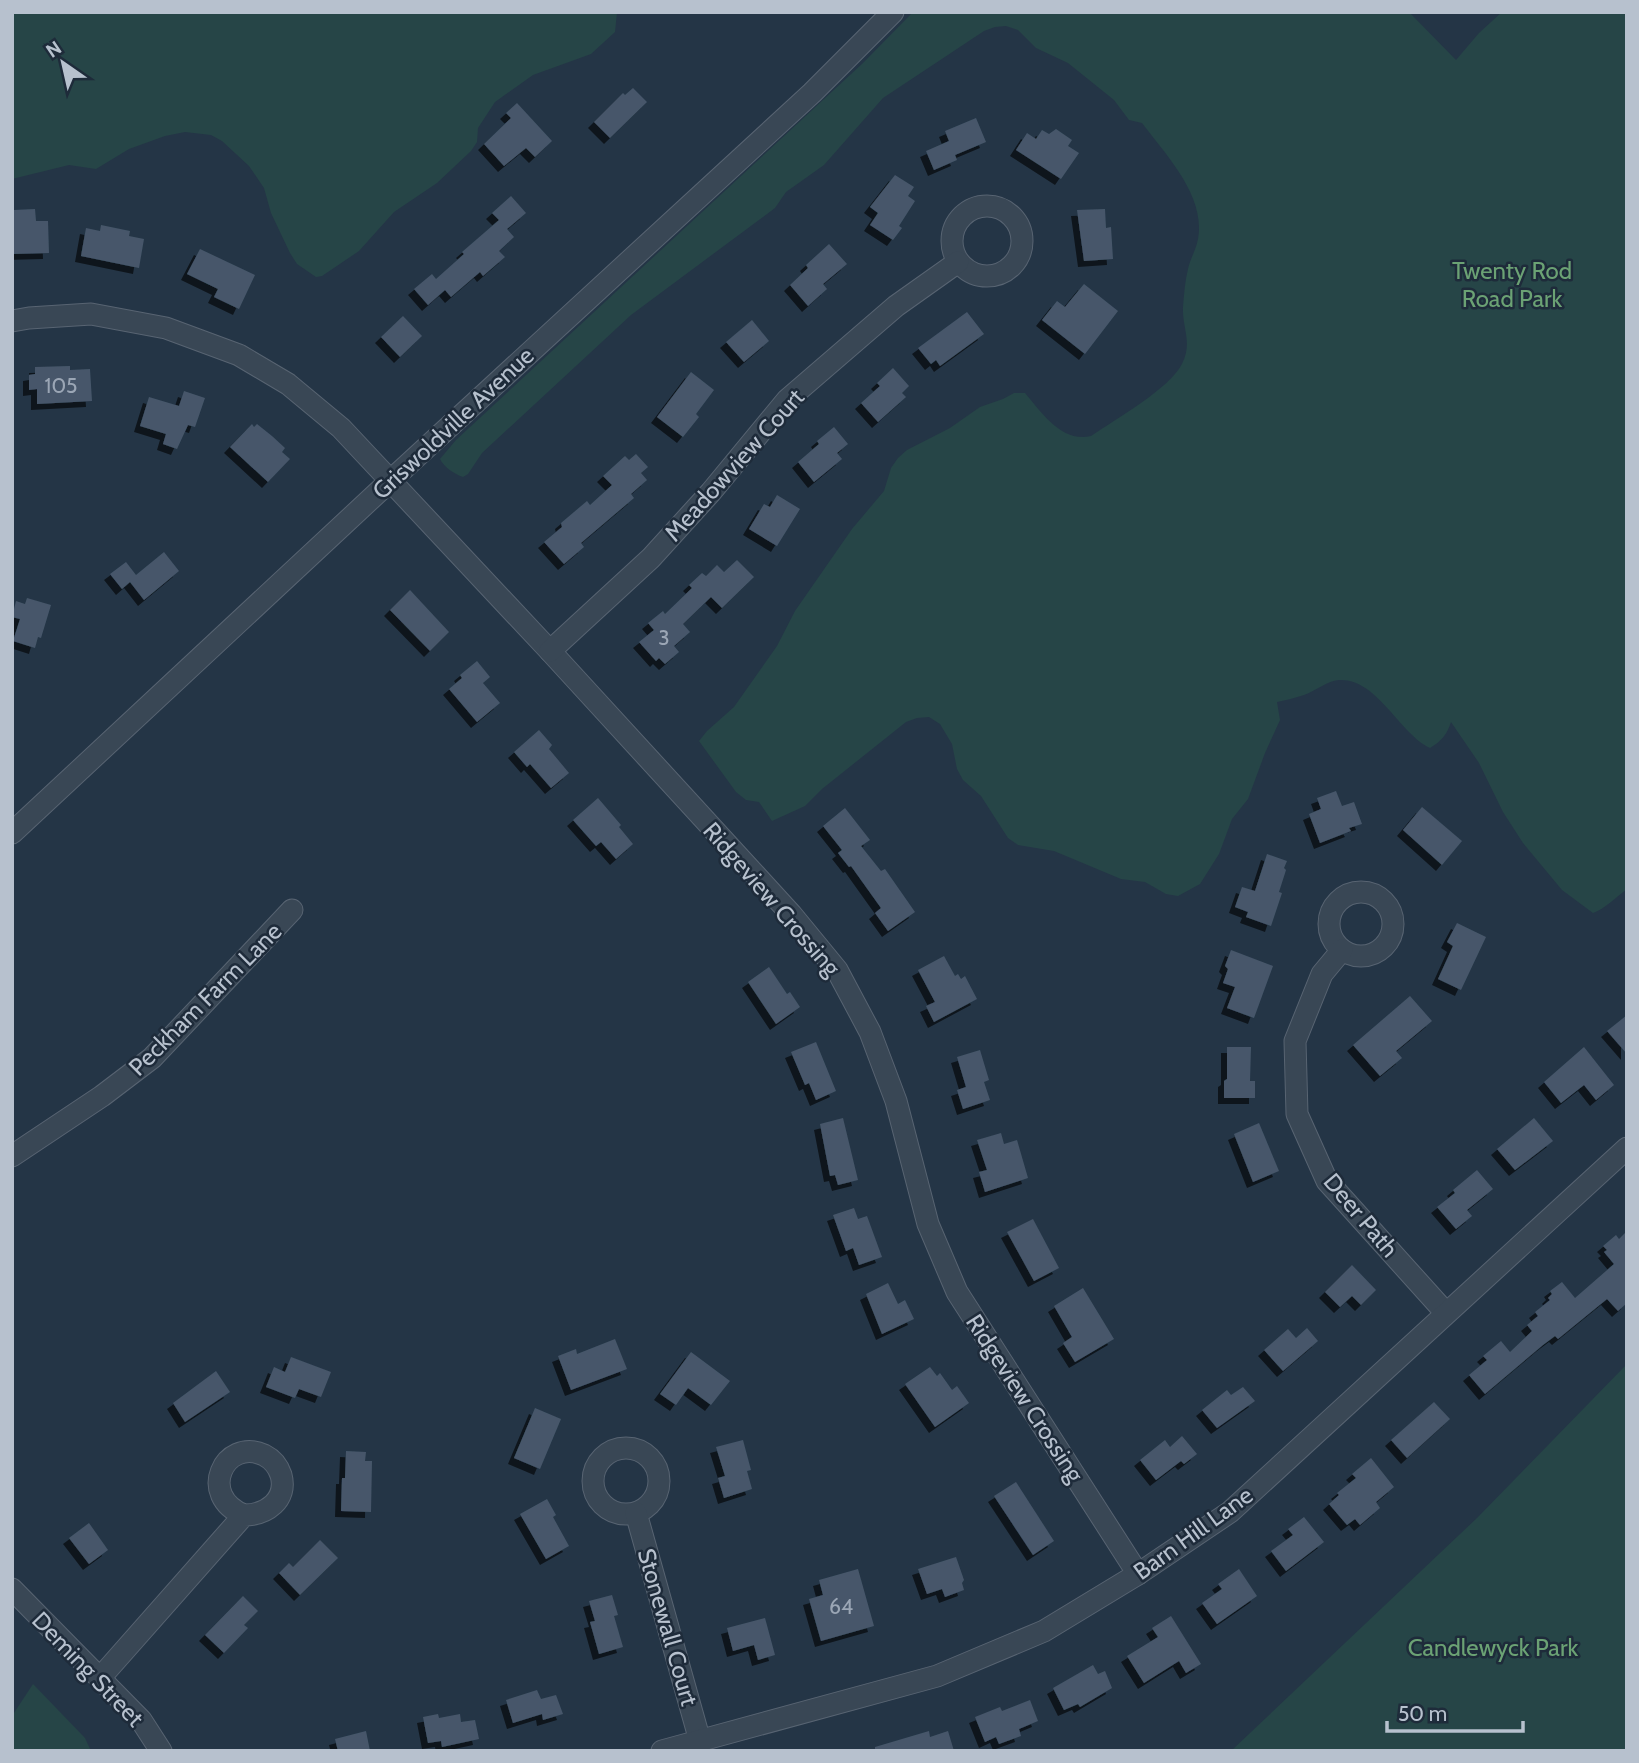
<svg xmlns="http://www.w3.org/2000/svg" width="1639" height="1763" font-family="Cabin,sans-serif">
	<defs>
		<filter id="shadow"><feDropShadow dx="-6" dy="6" stdDeviation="0" flood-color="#0009"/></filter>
	</defs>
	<rect width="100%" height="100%" fill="#243546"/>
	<g fill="#264547">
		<path d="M12 12H617L615 32 591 54 533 75 495 102 478 128 477 142 471 151 437 183 394 212 359 251 322 276 316 277 297 264 290 253 271 213 264 188 249 166 222 141 211 135 185 132 165 136 129 149 96 169 69 165 12 179Z"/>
		<path d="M913 12H1409L1456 60 1479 33 1502 12H1627V889C1615 898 1606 908 1593 913L1562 890 1523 843 1503 812 1479 763 1451 722C1447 734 1442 741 1430 748 1399 733 1377 678 1339 680 1326 681 1316 691 1304 695 1295 698 1286 700 1277 702L1280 720 1265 753 1248 799 1232 819 1219 854 1200 884 1178 896 1166 894 1145 882 1121 879 1054 851 1018 845 1008 838 981 796 963 780 957 769 952 744 940 724 929 717 917 718 906 722 822 789 805 806 772 821 759 802 746 800 736 792 699 741 707 731 734 707 777 646 795 611 852 529 884 491 891 468 898 458 907 450 950 428 980 407 1003 399 1014 393H1025C1042 413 1062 443 1091 436 1116 419 1169 389 1182 364 1193 342 1182 328 1183 307 1184 294 1185 281 1188 269 1190 259 1196 250 1198 239 1206 196 1166 155 1142 123L1129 120 1114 100 1068 63 1036 48 1018 30 1006 26 995 27 984 31 883 98 824 165 786 192 775 208 631 315 482 453 468 474 463 477C454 474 444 467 440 459L456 440 863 63Z"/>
		<path d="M1627 1364V1751H1231L1477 1518Z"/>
		<path d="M33 1684 85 1738 91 1751H12V1716Z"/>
	</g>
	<g fill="#46576a" filter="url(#shadow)">
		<path d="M633 88 647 102 610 138 594 122 623 93 625 95Z"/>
		<path d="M517 103 552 141 535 157 526 148 504 166 484 144 511 118 506 113Z"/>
		<path d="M976 118 986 142 955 155 957 160 934 170 926 151 949 141 945 131Z"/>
		<path d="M1056 129 1072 140 1068 146 1079 153 1061 179 1016 150 1027 133 1036 139 1042 130 1049 134Z"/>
		<path d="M895 175 914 187 908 196 915 201 899 226 902 228 893 240 870 225 878 213 870 207Z"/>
		<path d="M511 196 526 213 507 229 514 237 499 251 505 257 483 276 480 272 451 297 445 290 428 305 414 289 432 274 436 279 464 254 462 252 499 220 492 213Z"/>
		<path d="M35 209 36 221H48L49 253 12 254 14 210Z"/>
		<path d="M1105 209 1106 228 1111 227 1113 259 1084 261 1077 210Z"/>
		<path d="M101 225 130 231 129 236 144 239 139 268 81 256 86 228 100 231Z"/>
		<path d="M829 244 847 264 823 284 827 289 808 306 790 285 808 268 806 265Z"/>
		<path d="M200 249 255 275 239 309 214 297 218 289 187 274Z"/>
		<path d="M1084 284 1118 311 1085 354 1042 320 1057 301 1065 307Z"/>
		<path d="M967 312 984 334 940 366 936 360 931 364 918 348Z"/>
		<path d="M403 316 422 336 400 357 381 337Z"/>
		<path d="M752 320 769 341 744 362 726 342Z"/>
		<path d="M70 366V370L90 369 92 401 37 404V389L29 390V375L35 374V367Z"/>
		<path d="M893 368 909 386 902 393 906 397 878 422 861 403 880 386 877 383Z"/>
		<path d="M691 372 714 390 696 414 699 417 683 437 657 417Z"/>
		<path d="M184 391 205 398 195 427 188 425 177 449 163 444 166 434 140 426 149 397 179 406Z"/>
		<path d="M252 424 254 427 257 424 272 436 285 448 282 452 290 459 268 482 230 447Z"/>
		<path d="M834 427 848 444 837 453 842 459 814 482 798 462 819 444 817 441Z"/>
		<path d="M636 454 648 467 641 473 647 480 631 494 634 498 581 543 584 547 564 564 544 542 562 527 561 523 587 501 590 505 612 485 603 476 625 456 629 460Z"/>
		<path d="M777 495 800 509 777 546 749 529 764 504 770 507Z"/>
		<path d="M164 552 179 571 144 600 130 582 122 589 110 574 126 562 136 575Z"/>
		<path d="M737 560 754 577 722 608 711 597 683 624 690 632 674 646 679 652 665 664 659 658 656 661 639 642 654 630 648 623 663 611 665 614 692 588 689 585 702 573 706 576 717 565 724 572Z"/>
		<path d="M410 590 449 632 430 651 390 610Z"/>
		<path d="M27 598 51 605 41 638 38 637 35 648 13 641 20 619 12 617 16 601 25 604Z"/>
		<path d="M477 661 490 677 483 683 500 703 477 722 449 689 462 678 460 675Z"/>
		<path d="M539 730 552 745 549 749 569 773 551 788 530 764 527 767 514 752Z"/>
		<path d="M1336 791 1342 806 1354 802 1362 824 1349 828 1351 831 1320 843 1309 814 1321 809 1317 798Z"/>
		<path d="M598 798 621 825 619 827 633 844 616 859 601 842 596 846 573 820Z"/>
		<path d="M1422 807 1462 841 1442 865 1403 830Z"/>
		<path d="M845 808 870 840 861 846 881 871 885 869 915 912 888 931 875 913 881 908 851 866 849 867 838 853 842 850 823 826Z"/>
		<path d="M1267 854 1287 861 1284 868 1286 870 1279 892 1282 893 1271 926 1246 917 1248 912 1235 907 1242 887 1255 891Z"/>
		<path d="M1457 923 1486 937 1461 990 1438 979 1453 946 1447 942Z"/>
		<path d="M1231 950 1273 966 1254 1018 1227 1008 1235 987 1223 983 1228 969 1225 966Z"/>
		<path d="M944 956 955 976 958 974 961 979 965 976 977 999 934 1022 926 1006 935 1002 918 970Z"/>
		<path d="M769 967 787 994 790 992 800 1007 776 1024 748 982Z"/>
		<path d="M1410 996 1432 1021 1396 1051 1402 1058 1380 1076 1353 1045Z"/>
		<path d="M1627 1015V1054L1607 1031Z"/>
		<path d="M816 1042 836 1091 816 1100 809 1083 805 1085 791 1052Z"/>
		<path d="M1227 1047H1251L1250 1081H1255V1098H1224V1081L1227 1079Z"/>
		<path d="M1584 1047 1614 1085 1596 1100 1584 1085 1561 1103 1544 1082Z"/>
		<path d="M980 1050 989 1080 984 1082 990 1100 963 1109 957 1090 966 1087 957 1057Z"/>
		<path d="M843 1118 858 1180 838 1185 835 1175 830 1176 820 1124Z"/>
		<path d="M1534 1118 1553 1141 1515 1170 1497 1149Z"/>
		<path d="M1259 1123 1279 1171 1253 1182 1234 1134Z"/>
		<path d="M1001 1133 1004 1144 1017 1140 1028 1178 985 1192 979 1172 987 1170 977 1140Z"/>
		<path d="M1477 1170 1493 1189 1467 1210 1472 1216 1456 1229 1437 1207 1455 1193 1453 1190Z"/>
		<path d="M854 1208 858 1219 867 1216 882 1257 859 1265 853 1248 846 1251 833 1215Z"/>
		<path d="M1033 1219 1059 1268 1034 1281 1007 1232Z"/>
		<path d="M1627 1231V1303L1618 1311 1607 1299 1558 1339 1555 1336 1543 1345 1485 1394 1469 1375 1487 1360 1483 1356 1501 1341 1510 1352 1532 1331 1527 1325 1538 1316 1535 1312 1550 1300 1548 1298 1552 1294 1550 1291 1562 1282 1575 1298 1614 1264 1604 1252 1607 1250 1603 1246 1616 1235 1619 1239Z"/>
		<path d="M1352 1265 1376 1290 1361 1305 1352 1296 1340 1307 1325 1292Z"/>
		<path d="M888 1283 898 1304 905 1300 914 1319 882 1334 866 1294Z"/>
		<path d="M1083 1288 1114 1339 1075 1362 1063 1343 1072 1337 1054 1306Z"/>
		<path d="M1307 1328 1318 1341 1283 1371 1264 1350 1288 1329 1296 1338Z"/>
		<path d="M615 1339 627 1369 571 1390 558 1356 576 1349 577 1354Z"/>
		<path d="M691 1352 730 1381 711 1405 688 1388 676 1405 660 1394Z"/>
		<path d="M291 1357 331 1372 321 1397 299 1389 295 1398 266 1387 274 1367 285 1372Z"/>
		<path d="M930 1367 937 1376 940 1373 952 1390 957 1386 969 1403 935 1427 905 1384Z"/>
		<path d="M216 1371 230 1392 185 1422 173 1403Z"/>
		<path d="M1243 1387 1255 1401 1217 1428 1202 1410 1227 1390 1231 1395Z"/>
		<path d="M1434 1402 1450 1419 1407 1458 1391 1440Z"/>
		<path d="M535 1408 561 1419 540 1469 514 1458Z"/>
		<path d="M1182 1436 1197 1454 1184 1464 1181 1461 1156 1480 1140 1460 1165 1440 1170 1447Z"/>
		<path d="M743 1440 751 1470 747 1471 752 1489 724 1498 718 1478 725 1476 716 1447Z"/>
		<path d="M346 1451 366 1452 365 1461H372L371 1512 341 1511 342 1478H345Z"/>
		<path d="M1371 1458 1394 1487 1376 1502 1380 1508 1360 1525 1355 1519 1347 1525 1329 1504 1339 1495 1337 1493 1356 1478 1352 1474Z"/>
		<path d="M1016 1482 1054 1541 1033 1555 994 1496Z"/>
		<path d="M547 1499 556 1515 553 1517 569 1546 546 1559 520 1514Z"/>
		<path d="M1304 1517 1324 1542 1286 1571 1271 1551 1293 1535 1288 1529Z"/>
		<path d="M89 1523 108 1550 89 1564 69 1538Z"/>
		<path d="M320 1540 338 1558 300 1595 279 1573 289 1563 293 1567Z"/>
		<path d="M956 1557 964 1580 962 1583 964 1590 945 1597 942 1589 927 1594 918 1569Z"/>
		<path d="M858 1569 874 1626 821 1641 809 1599 823 1595 819 1580Z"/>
		<path d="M1239 1569 1257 1596 1217 1624 1202 1603 1222 1589 1218 1584Z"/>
		<path d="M612 1595 618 1615 614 1616 623 1647 599 1654 590 1622 595 1621 589 1601Z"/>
		<path d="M243 1596 258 1611 244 1625 248 1628 224 1653 205 1635Z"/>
		<path d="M1171 1616 1201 1664 1186 1673 1179 1661 1144 1683 1127 1656 1158 1637 1152 1628Z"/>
		<path d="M765 1618 775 1655 758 1660 754 1645 733 1651 727 1628Z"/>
		<path d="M1093 1665 1098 1674 1105 1671 1112 1688 1080 1707 1078 1704 1064 1710 1053 1688Z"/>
		<path d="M537 1690 541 1699 556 1695 563 1714 543 1720 542 1714 513 1723 506 1700Z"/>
		<path d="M1030 1700 1038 1721 1019 1729 1021 1736 999 1744 996 1737 985 1742 975 1717 1000 1707 1002 1711Z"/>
		<path d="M438 1714 439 1718 460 1714 461 1722 475 1720 479 1739 442 1747 441 1741 428 1743 423 1717Z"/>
		<path d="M366 1731 370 1751H338L335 1739Z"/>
		<path d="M929 1731 930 1737 948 1731 954 1751H875V1747Z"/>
	</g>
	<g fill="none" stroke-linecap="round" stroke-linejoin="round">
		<g stroke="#586472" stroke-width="23">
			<g id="minor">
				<circle cx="987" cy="241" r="35"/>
				<path d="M12 321 29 318 91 314 166 328 239 355 288 384 341 428 550 651 791 914 837 970 870 1032 896 1101 928 1224 957 1292 1138 1574"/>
				<path d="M550 651 651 558 711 492 787 400 896 306 958 262"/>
				<path d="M12 833 389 482 812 93 893 12"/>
				<circle cx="1361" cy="924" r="32"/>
				<path d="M1342 950 1322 974 1295 1041 1297 1114 1327 1181 1445 1312"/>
				<path d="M12 1156 102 1096 152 1058 292 910"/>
				<circle cx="626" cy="1481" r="33"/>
				<path d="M636 1513 700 1741"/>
				<path d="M12 1589 141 1720 161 1751"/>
				<path d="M100 1678 244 1515C266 1515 288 1500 281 1475 278 1466 272 1459 264 1455 224 1437 197 1496 244 1515"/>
				<path d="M662 1751 937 1676 1044 1631 1138 1574 1230 1512 1627 1148"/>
			</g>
		</g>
		<use href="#minor" stroke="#394755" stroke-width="21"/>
	</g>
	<g text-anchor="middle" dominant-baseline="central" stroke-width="5" stroke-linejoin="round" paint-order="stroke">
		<g font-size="21" fill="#9ba6b5">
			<text x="61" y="385">105</text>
			<text x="664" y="637">3</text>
			<text x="841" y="1606">64</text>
		</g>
		<g font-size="24" fill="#6ba274" stroke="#1e2b3a">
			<text x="1512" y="270">Twenty Rod<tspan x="1512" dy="28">Road Park</tspan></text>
			<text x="1493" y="1647">Candlewyck Park</text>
		</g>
		<g font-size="24" fill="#b7c1ce" stroke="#1e2b3a">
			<text transform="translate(453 423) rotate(-43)">Griswoldville Avenue</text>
			<text transform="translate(734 465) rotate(-48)">Meadowview Court</text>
			<text transform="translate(772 899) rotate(49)">Ridgeview Crossing</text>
			<text transform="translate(205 999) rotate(-45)">Peckham Farm Lane</text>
			<text transform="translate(1361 1215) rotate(50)">Deer Path</text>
			<text transform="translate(1025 1398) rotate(57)">Ridgeview Crossing</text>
			<text transform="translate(1193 1533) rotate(-36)">Barn Hill Lane</text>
			<text transform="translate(668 1627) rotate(74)">Stonewall Court</text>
			<text transform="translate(88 1669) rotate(46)">Deming Street</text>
		</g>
	</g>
	<rect width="1639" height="1763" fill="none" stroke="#b7c1ce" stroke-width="28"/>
	<g transform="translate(63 63) rotate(326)" stroke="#1e2b3a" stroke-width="5" paint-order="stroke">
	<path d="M0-5L12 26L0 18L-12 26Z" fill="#b7c1ce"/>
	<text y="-10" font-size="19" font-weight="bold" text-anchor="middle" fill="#b7c1ce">N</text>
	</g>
	<path d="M1387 1721v10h136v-10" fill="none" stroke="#b7c1ce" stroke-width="3.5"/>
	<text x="1398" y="1721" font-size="21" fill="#b7c1ce" stroke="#1e2b3a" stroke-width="5" paint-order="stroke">50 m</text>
</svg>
